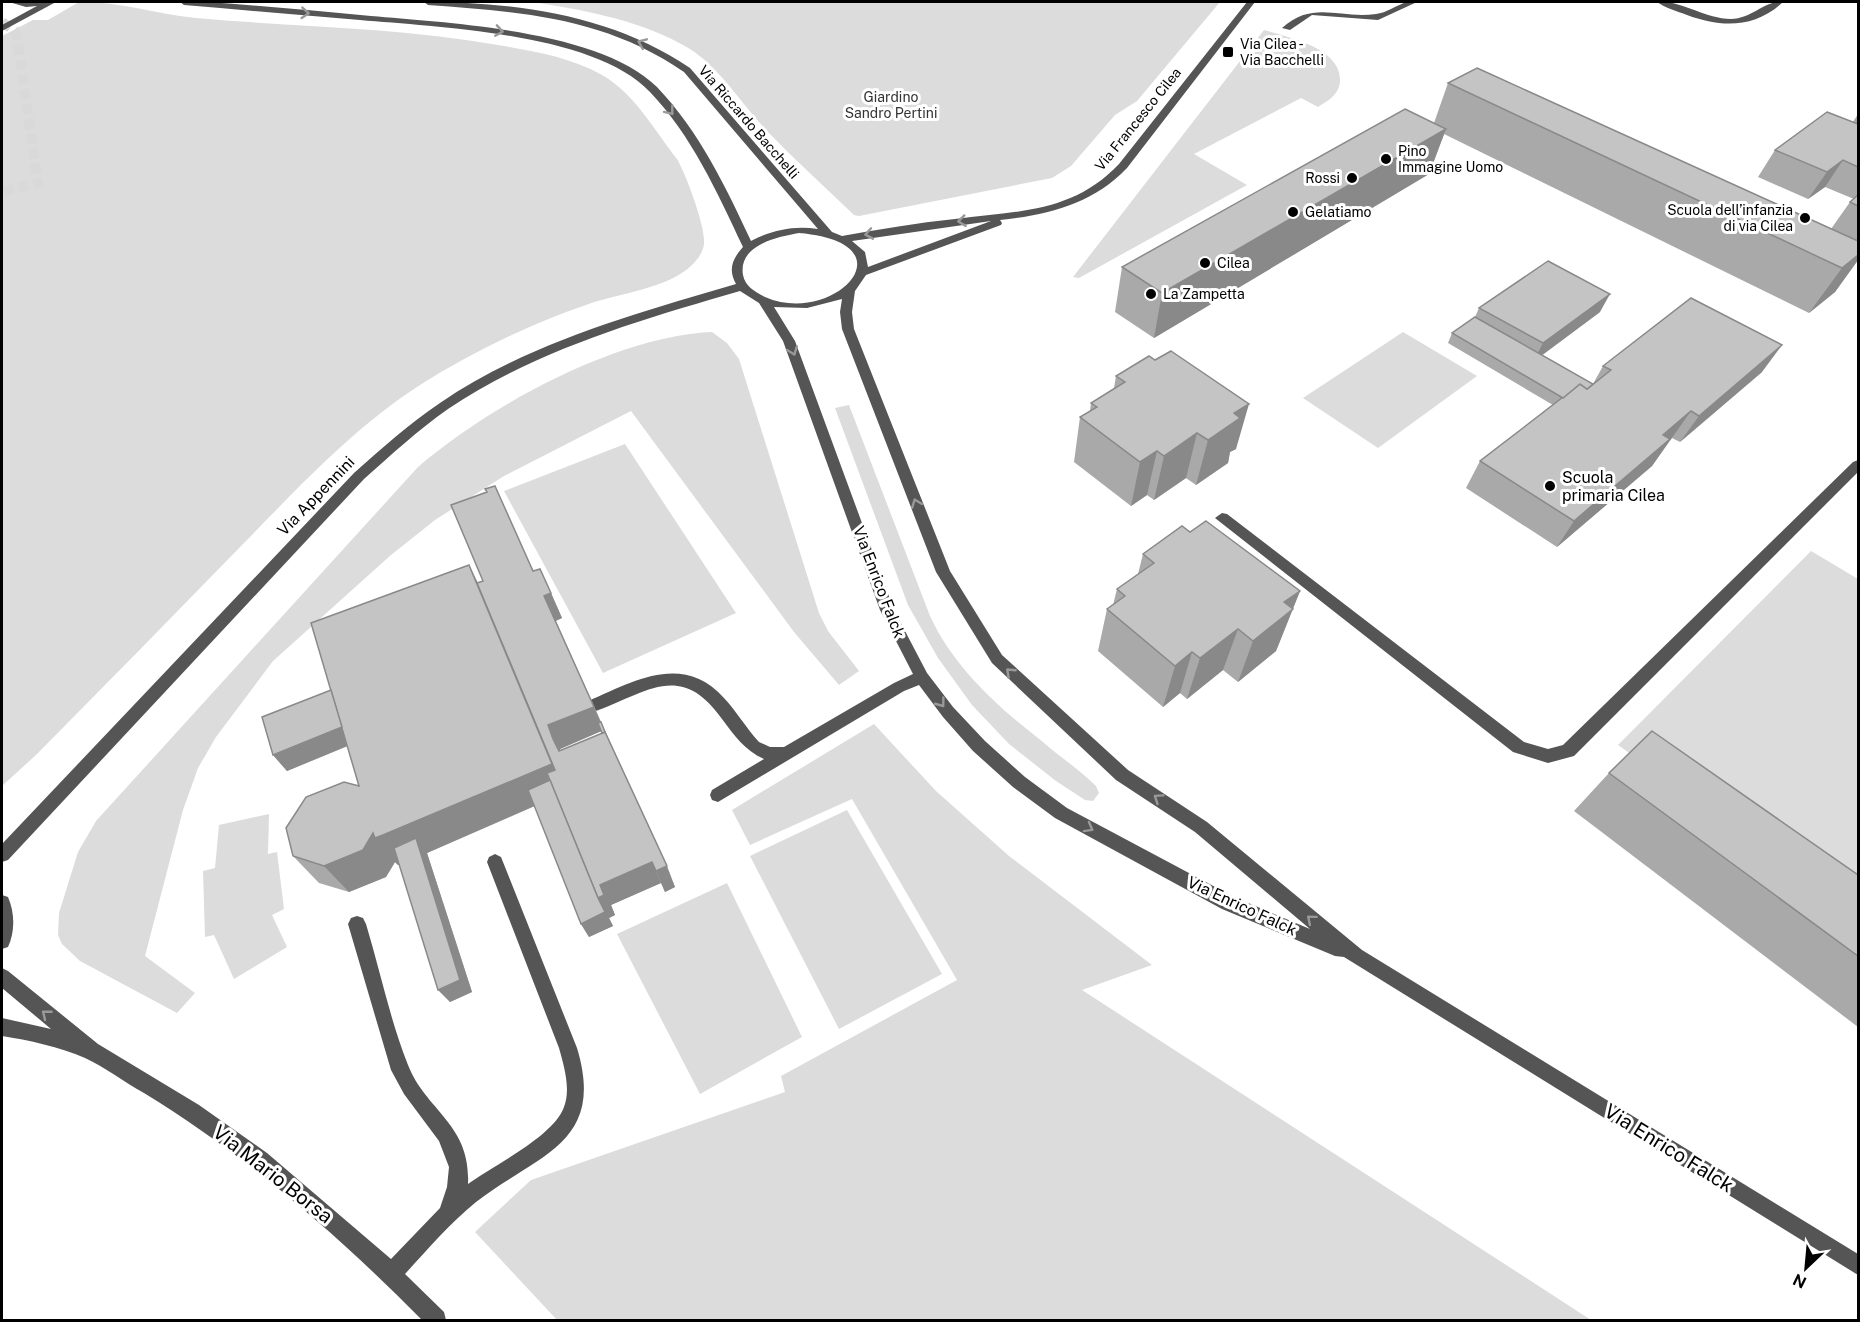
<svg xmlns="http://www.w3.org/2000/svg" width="1860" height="1322" font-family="'Public Sans',sans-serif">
	<rect width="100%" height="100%" fill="#fff"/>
	<g fill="#dcdcdc">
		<path d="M79 2C118 1 156 14 196 18 296 27 398 27 498 45 533 51 570 57 602 75 634 93 655 131 677 159 686 174 706 228 704 244 703 252 698 259 692 265 668 289 618 293 586 305 528 325 472 352 420 385 352 429 299 487 243 544 174 615 105 685 36 755L2 786V36L33 20H48Z"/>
		<path d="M532 2H1220L1137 101 1115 115 1071 166 1052 178 859 216 854 215C826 188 796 161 768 132 743 106 721 69 690 49 644 21 585 10 532 2Z"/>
		<path d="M1264 30C1287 37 1338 47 1340 78 1341 93 1330 100 1318 107L1301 98 1194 154 1247 185 1079 278 1073 277Z"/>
		<path d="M712 332 727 343 739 359 819 613 828 631 859 671 839 685 794 632 631 411 504 476 435 520 391 555 273 661 216 737 198 768 183 810 145 956 195 993 177 1013 80 961 62 944 58 935 59 913 78 852 96 821 418 467C490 405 617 336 712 332Z"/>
		<path d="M1403 332 1477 376 1378 448 1303 398Z"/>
		<path d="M849 405 930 616C954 668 999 708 1043 742 1060 757 1080 770 1096 786L1099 793 1093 801 1085 800 1056 781 1009 744 972 705 938 658 908 605 835 408Z"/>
		<path d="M625 444 736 613 603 673 504 491Z"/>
		<path d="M1811 551 1858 579V916L1618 745Z"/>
		<path d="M874 724 936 791 1009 856 1152 965 1082 990 1591 1320H557L475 1232 531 1180 785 1092 781 1076 957 980 852 799 750 845 732 810Z"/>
		<path d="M847 810 942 974 839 1029 750 856Z"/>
		<path d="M269 814 268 854 277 852 284 909 272 915 287 947 234 979 214 935 205 937 203 871 215 868 219 825Z"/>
		<path d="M727 883 802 1037 700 1094 617 934Z"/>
	</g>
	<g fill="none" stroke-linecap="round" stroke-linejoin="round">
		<path stroke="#d9d9d9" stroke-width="10" stroke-dasharray="10 5" stroke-linecap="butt" d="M2 22 15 31 17 37 38 183 2 192"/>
		<g fill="#555" fill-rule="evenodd">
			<path d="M9 2H56L2 31V25L37 6 26 7Z"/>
			<path d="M180 2H208C262 6 317 11 371 16 449 23 600 30 657 87 699 131 726 187 751 241 772 230 794 225 818 229L684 72C604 17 522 12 428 5L424 2C517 2 612 15 690 68L832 232 842 236C880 229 917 223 955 219 1017 211 1073 213 1119 164L1247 2H1255L1127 168C1093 204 1048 215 1000 220L1002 223 1001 225 866 275 855 291 852 312 854 329 950 571 1002 655 1128 770 1207 822 1362 950 1858 1254V1275L1344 957 1335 956 1222 909 1055 818 1013 787 973 751 943 717 919 685 904 691 718 802 712 800 710 795 712 790 764 759C744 750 735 736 722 719 680 659 645 694 593 712L588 711 585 706 588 701C634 681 683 652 724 698 737 712 746 728 759 742L770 747H784L894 683 913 674 880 610 783 341 759 303 740 291C640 320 536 350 448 409 418 430 391 455 364 479L8 860 2 862V844L354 473C382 448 409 424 440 403 528 343 634 314 736 284 728 270 732 259 743 247 717 192 692 136 650 92 595 33 438 27 360 20 301 15 243 10 184 5ZM991 221 868 267 865 252 852 241ZM799 233C915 243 833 327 765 297 755 292 745 286 743 275 738 245 777 237 799 233ZM842 299 840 312 842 329 936 572 992 663 1116 780 1195 832 1310 929 1234 897 1067 808 1025 777 985 741 953 707 927 673 894 610 795 341 774 307 807 308Z"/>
			<path d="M1407 2H1417L1378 20 1312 15 1290 30 1282 28C1313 0 1339 19 1376 14 1386 13 1397 5 1407 2Z"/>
			<path d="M1657 2C1681 0 1705 19 1731 19 1752 19 1765 0 1783 2 1755 28 1722 28 1687 15 1677 11 1665 8 1657 2Z"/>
			<path d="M1858 460V472L1574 756 1548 763 1513 752 1215 518 1222 513 1227 514 1524 742 1548 749 1563 745 1853 462Z"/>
			<path d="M495 854 501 857 503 862 577 1048C606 1144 538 1154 476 1202 450 1223 428 1249 405 1274L444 1312 446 1320H422C338 1235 247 1156 144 1093 124 1082 105 1067 85 1058 60 1047 28 1040 2 1036V1018L51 1029 2 988V968L8 971 98 1044 199 1105 267 1153 391 1259 440 1208 447 1187 449 1167 439 1141 404 1094 391 1070 348 924 351 918 357 916 363 918 366 924C380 970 390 1020 408 1065 426 1111 471 1124 468 1184 493 1166 554 1136 564 1107 571 1089 564 1066 559 1048L487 862 489 857Z"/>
			<path d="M2 895 8 897C15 913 15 932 8 947L2 949Z"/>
		</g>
	</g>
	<g fill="#a9a9a9" fill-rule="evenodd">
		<path d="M1448 83 1831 229 1850 202 1854 199 1825 187 1808 199 1758 177 1775 150 1853 122 1858 114V260L1835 292 1809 313 1444 134 1429 174 1154 338 1115 312 1122 267 1434 123Z"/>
		<path d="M1479 308 1600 312 1542 355 1593 384 1603 366 1762 372 1680 442 1672 438 1669 441 1652 466 1557 547 1466 488 1480 461 1553 405 1448 343 1452 333 1475 317Z"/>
		<path d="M1116 376 1236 449 1230 452 1228 463 1196 485 1186 478 1154 500 1147 495 1131 506 1074 462 1080 417 1090 411 1091 403 1114 388Z"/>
		<path d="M1190 532 1300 591 1276 651 1238 682 1223 670 1187 699 1180 693 1163 707 1098 651 1107 609 1113 605 1117 589 1138 574 1143 554Z"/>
		<path d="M533 571 551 593 562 618 556 621 675 887 665 892 661 883 611 905 615 915 609 918 613 926 589 937 581 924 535 806 427 853 472 992 450 1002 399 865H398L395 862 386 877 349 892 319 883 293 856 359 786 348 746 287 771 273 755 331 690ZM601 731 602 733 560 751V749Z"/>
		<path d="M1609 773 1858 875V1027L1574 811Z"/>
	</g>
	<g fill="#898989">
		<path d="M1446 129 1429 174 1154 338 1162 293Z"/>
		<path d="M1843 160 1825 187 1808 199 1827 172Z"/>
		<path d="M1858 255V260L1835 292 1809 313 1842 268Z"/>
		<path d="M1610 294 1600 312 1533 362 1543 343Z"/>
		<path d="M1782 345 1762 372 1680 442 1699 416Z"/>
		<path d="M1249 404 1236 449 1230 452 1228 463 1196 485 1208 440 1234 413Z"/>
		<path d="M1691 411 1652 466 1557 547 1574 521 1663 435Z"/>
		<path d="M1197 433 1186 478 1154 500 1164 456Z"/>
		<path d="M1157 451 1147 495 1131 506 1140 462Z"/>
		<path d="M469 565 485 597 566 792 600 885 652 862 661 883 611 905 615 915 609 918 613 926 589 937 581 924 598 898 557 796 427 853 472 992 450 1002 438 990 421 855 398 865 395 862 386 877 349 892 324 866 373 833Z"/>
		<path d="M1300 591 1276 651 1238 682 1253 641 1284 602Z"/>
		<path d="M551 593 562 618 555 621 544 596Z"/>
		<path d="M1238 629 1223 670 1187 699 1200 658Z"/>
		<path d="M1192 652 1180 693 1163 707 1175 666Z"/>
		<path d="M594 707 604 730 560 749 565 762 553 739 548 725Z"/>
		<path d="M347 725 359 741 287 771 273 755Z"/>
		<path d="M667 866 675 887 665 892 656 871Z"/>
	</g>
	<g fill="#c4c4c4" stroke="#898989" stroke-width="1.5">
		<path d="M1477 68 1858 241V255L1842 268 1448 83Z"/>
		<path d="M1405 109 1446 129 1162 293 1122 267Z"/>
		<path d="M1827 112 1858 124V167L1843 160 1827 172 1775 150Z"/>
		<path d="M1858 195V206L1850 202Z"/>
		<path d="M1548 261 1610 294 1543 343 1479 308Z"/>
		<path d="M1691 298 1782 345 1699 416 1691 411 1663 435 1670 439 1574 521 1480 461 1580 384 1587 389 1611 370 1603 366Z"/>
		<path d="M1475 317 1593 384 1587 389 1580 384 1563 398 1452 333Z"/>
		<path d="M1171 351 1249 404 1234 413 1240 418 1208 440 1197 433 1164 456 1157 451 1140 462 1080 417 1097 407 1091 403 1125 382 1116 376 1149 356 1155 360Z"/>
		<path d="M495 486 533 571 540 569 551 593 544 596 594 707 548 725 553 739 559 751 605 732 667 866 656 871 652 862 600 885 604 895 598 898 547 773 555 770 477 583 483 581 451 505 487 492 485 489Z"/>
		<path d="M1206 521 1300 591 1284 602 1293 609 1253 641 1238 629 1200 658 1192 652 1175 666 1107 609 1125 596 1117 589 1154 563 1143 554 1182 526 1190 532Z"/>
		<path d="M469 565 552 764 383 835 375 838 373 833 363 850 324 866 293 856 286 828 306 797 344 782 359 786 311 623Z"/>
		<path d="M331 690 342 727 273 755 262 717Z"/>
		<path d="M601 722 605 732 602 733 598 723Z"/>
		<path d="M1652 731 1858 875V956L1609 773Z"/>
		<path d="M550 780 598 898 605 912 581 924 528 790Z"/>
		<path d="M416 838 460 980 438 990 394 848Z"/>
	</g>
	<defs><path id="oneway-chevron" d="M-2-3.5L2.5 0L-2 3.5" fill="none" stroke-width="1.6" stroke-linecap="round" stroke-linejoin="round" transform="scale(1.5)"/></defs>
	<g stroke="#999">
		<use href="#oneway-chevron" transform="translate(305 13) rotate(4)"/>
		<use href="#oneway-chevron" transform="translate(499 31) rotate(9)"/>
		<use href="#oneway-chevron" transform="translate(642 43) rotate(-157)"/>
		<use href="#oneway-chevron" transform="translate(670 111) rotate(52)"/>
		<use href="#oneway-chevron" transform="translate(962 221) rotate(173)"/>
		<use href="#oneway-chevron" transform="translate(869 234) rotate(170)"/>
		<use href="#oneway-chevron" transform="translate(793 351) rotate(70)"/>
		<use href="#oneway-chevron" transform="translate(916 503) rotate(-111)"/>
		<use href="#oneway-chevron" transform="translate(1010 672) rotate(-137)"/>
		<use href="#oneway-chevron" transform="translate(941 703) rotate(53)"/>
		<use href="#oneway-chevron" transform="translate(1158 798) rotate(-146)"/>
		<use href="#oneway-chevron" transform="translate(1089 828) rotate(29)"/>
		<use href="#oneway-chevron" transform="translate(1311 919) rotate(-140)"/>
		<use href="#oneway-chevron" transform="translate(46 1014) rotate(-141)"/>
	</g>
	<g fill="#000" stroke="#fff" stroke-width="2">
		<rect x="1222" y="46" width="12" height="12" rx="3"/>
		<circle cx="1386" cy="159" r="6"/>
		<circle cx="1352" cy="178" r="6"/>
		<circle cx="1293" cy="212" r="6"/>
		<circle cx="1805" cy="218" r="6"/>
		<circle cx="1205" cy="263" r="6"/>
		<circle cx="1151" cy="294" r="6"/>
		<circle cx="1550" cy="486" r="6"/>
	</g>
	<g text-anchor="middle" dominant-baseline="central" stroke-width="6" stroke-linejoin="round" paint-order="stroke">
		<g font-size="14" fill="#000" stroke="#fff" text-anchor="start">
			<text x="1240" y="44">Via Cilea -<tspan x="1240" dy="16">Via Bacchelli</tspan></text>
			<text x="1398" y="151">Pino<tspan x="1398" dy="16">Immagine Uomo</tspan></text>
			<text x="1340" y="178" text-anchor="end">Rossi</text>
			<text x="1793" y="210" text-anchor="end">Scuola dell’infanzia<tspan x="1793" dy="16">di via Cilea</tspan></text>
			<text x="1305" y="212">Gelatiamo</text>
			<text x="1217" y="263">Cilea</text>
			<text x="1163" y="294">La Zampetta</text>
		</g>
		<g font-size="14" fill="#333" stroke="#fff">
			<text x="891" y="97">Giardino<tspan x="891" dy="16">Sandro Pertini</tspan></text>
		</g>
		<g font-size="14" fill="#000" stroke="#fff">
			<text transform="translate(1138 119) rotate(-51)">Via Francesco Cilea</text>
			<text transform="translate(749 122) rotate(49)">Via Riccardo Bacchelli</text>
		</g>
		<g font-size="16" fill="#000" stroke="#fff" text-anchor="start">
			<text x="1562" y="477">Scuola<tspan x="1562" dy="18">primaria Cilea</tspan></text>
		</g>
		<g font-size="16" fill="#000" stroke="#fff">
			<text transform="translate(316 496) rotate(-46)">Via Appennini</text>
			<text transform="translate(879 582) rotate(69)">Via Enrico Falck</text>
			<text transform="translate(1242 906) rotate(25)">Via Enrico Falck</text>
		</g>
		<g font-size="20" fill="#000" stroke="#fff">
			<text transform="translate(1669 1148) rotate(32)">Via Enrico Falck</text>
			<text transform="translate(273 1174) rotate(38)">Via Mario Borsa</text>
		</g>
	</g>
	<rect width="1860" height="1322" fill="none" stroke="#000000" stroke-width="6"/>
	<g transform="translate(1806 1268) rotate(206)" stroke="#ffffff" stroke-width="4.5" paint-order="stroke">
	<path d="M0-4.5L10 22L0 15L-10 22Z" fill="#000000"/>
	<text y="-9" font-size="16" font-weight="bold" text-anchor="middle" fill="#000000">N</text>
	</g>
</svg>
